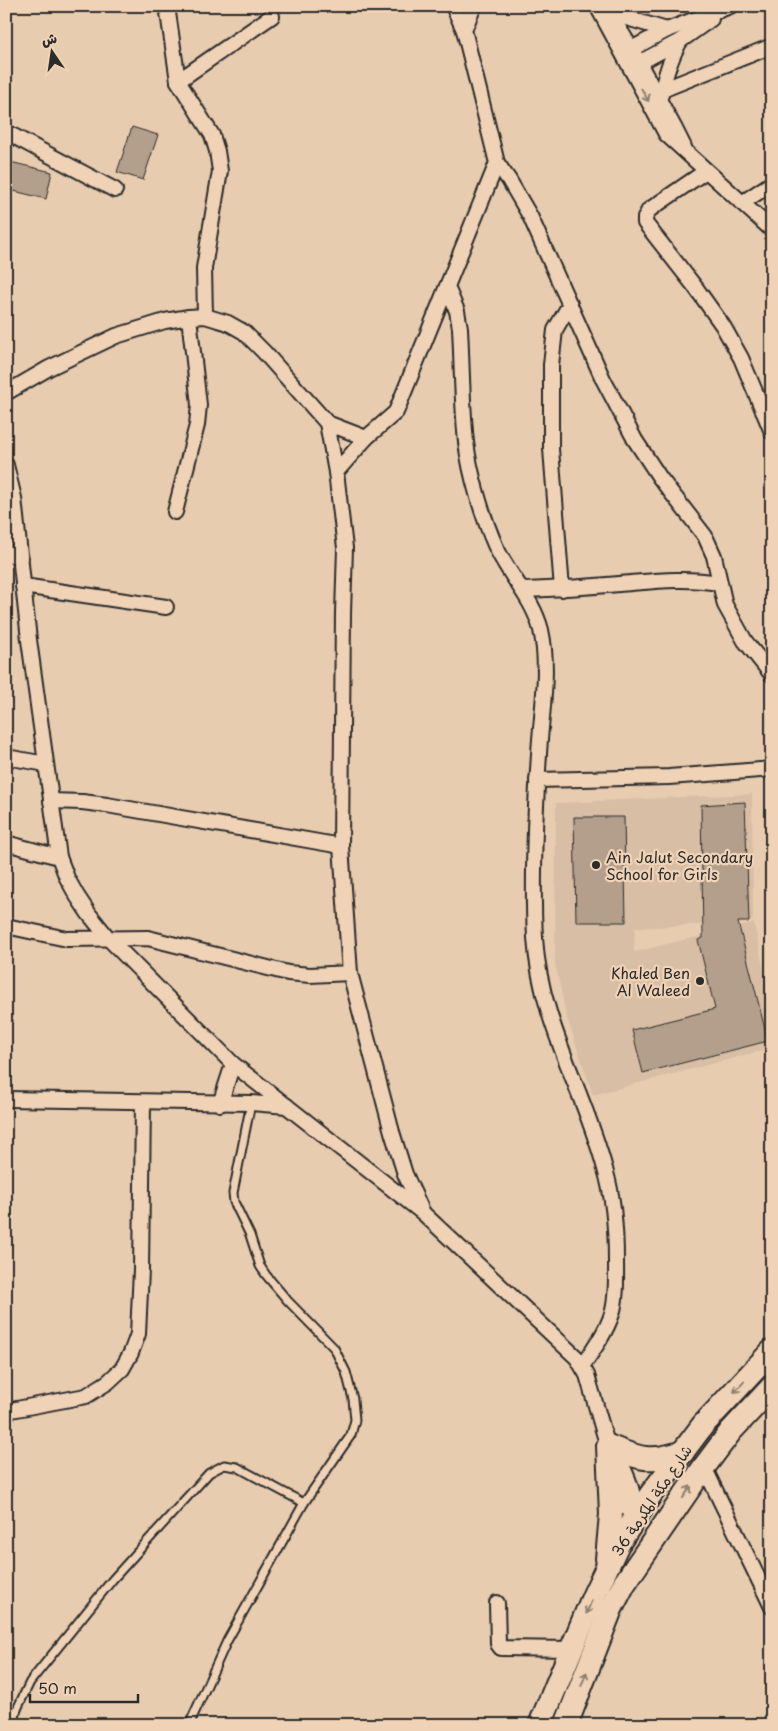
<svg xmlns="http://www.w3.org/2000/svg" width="778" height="1731" font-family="'Playpen Sans','Playpen Sans Arabic',sans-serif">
	<rect width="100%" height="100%" fill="#e8ccb0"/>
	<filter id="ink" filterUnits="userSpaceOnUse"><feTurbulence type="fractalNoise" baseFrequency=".02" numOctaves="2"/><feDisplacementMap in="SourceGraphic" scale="10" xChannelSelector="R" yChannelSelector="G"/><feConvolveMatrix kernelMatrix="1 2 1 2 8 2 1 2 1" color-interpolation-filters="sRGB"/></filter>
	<g filter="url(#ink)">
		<path fill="#d8bea5" d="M752 794 753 920 749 922 635 928 634 952 754 923 772 1010V1048L593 1095 566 1015 555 963 556 803Z"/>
		<g fill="#b39f8b" stroke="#2b2b2b">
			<path d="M132 127 158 135 143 180 117 172Z"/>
			<path d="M6 161 52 172 46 199 6 189Z"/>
			<path d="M745 802 749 922H738L768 1041 643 1073 632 1030 715 1009 698 940 703 938 701 805Z"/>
			<path d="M574 817H624L626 922H576Z"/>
		</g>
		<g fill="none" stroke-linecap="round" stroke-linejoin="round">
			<g stroke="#2b2b2b" stroke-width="11">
				<g id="service">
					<path d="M19 1725 17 1723 15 1715 18 1707 30 1682 113 1579 209 1473 224 1465 237 1467 304 1503"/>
					<path d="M189 1725 227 1641 304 1503 351 1435 355 1420 353 1399 346 1372 334 1348 288 1301 266 1275 260 1266 250 1235 234 1202 233 1193 251 1103"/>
				</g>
			</g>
			<g stroke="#2b2b2b" stroke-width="18">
				<g id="minor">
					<path d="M167 6 178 81 212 135 217 151 220 171 204 268 205 316"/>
					<path d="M453 6 464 30 497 163 509 180 530 216 603 379 635 440 660 478 705 536 714 556 725 605 745 641 772 675"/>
					<path d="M597 6 666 134 772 230"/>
					<path d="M605 6 631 48 674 127 684 147"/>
					<path d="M610 13 667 30"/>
					<path d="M464 30 474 6"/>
					<path d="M624 53 667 30 730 6"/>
					<path d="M631 67 680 41 711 19"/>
					<path d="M178 81 272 16"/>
					<path d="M662 90 772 46"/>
					<path d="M661 95C665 75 670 59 680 41"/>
					<path d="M6 132 115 190"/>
					<path d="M706 171 649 210 645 218V223L696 288 723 326 741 358 772 432"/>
					<path d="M742 203 772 183"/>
					<path d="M447 287 457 311 460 328C462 366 462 404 466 442 470 474 482 515 495 545 508 575 533 598 541 630 550 670 541 714 539 754 535 814 532 877 535 938 540 1022 584 1090 605 1169 613 1196 616 1232 616 1260 616 1277 617 1298 612 1314 606 1332 594 1349 583 1365"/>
					<path d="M6 393 49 368 116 336 165 321 189 317 205 316 228 323 244 332 264 352 327 423 336 472 345 548 343 613 341 846 350 973 392 1132 405 1174 422 1211"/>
					<path d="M327 423 366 438"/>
					<path d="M6 465 14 498 29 640 59 857 67 878 77 896 89 914 109 939 233 1064 423 1213 577 1358 587 1375 610 1454"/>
					<path d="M336 472 366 438 396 412 497 163"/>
					<path d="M175 512 197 425 199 405 189 317"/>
					<path d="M6 553 21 558"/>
					<path d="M23 586 166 607"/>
					<path d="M562 589 551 449V365L555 330 570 304"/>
					<path d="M524 590C556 589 587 587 619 584 655 581 684 577 719 583"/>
					<path d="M6 757 46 764"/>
					<path d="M537 780 669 777 772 769"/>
					<path d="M51 801 82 802 107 805 341 846"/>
					<path d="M6 843 59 857"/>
					<path d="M6 926 67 939 148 938 288 973 310 975 350 973"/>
					<path d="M6 1099 251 1103 287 1106"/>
					<path d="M220 1104 233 1064"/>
					<path d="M6 1411 86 1396 108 1382 122 1369 131 1353 138 1334 141 1270 143 1102"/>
					<path d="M611 1449C625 1466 635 1492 635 1514"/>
					<path d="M704 1467 772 1607"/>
					<path d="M614 1477 626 1506 635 1518"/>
					<path d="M497 1603 498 1644 501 1648 571 1649"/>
				</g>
			</g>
			<g stroke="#2b2b2b" stroke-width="26">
				<g id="primary">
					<path d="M607 1559 611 1514 608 1446C639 1459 651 1463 683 1452"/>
					<path d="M540 1725 593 1597 618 1544 651 1494 703 1425 772 1351"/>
					<path d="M566 1725 611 1609 624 1584 704 1467 731 1431 772 1387"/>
				</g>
			</g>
			<use href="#service" stroke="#f0d3b6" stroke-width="7"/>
			<use href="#minor" stroke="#f0d3b6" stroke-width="14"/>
			<use href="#primary" stroke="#f0d3b6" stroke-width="22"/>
		</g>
		<defs><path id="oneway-shaft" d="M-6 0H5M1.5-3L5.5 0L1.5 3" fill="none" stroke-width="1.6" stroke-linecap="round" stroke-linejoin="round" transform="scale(1.25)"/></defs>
		<g stroke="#8e7f70">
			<use href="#oneway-shaft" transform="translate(645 95) rotate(61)"/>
			<use href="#oneway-shaft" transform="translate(739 1387) rotate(133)"/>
			<use href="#oneway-shaft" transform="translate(687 1492) rotate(-56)"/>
			<use href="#oneway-shaft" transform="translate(589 1607) rotate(113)"/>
			<use href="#oneway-shaft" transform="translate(584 1679) rotate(-69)"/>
		</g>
	</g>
	<g fill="#2b2b2b" stroke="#f0d3b6" stroke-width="2">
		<circle cx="596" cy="865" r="5"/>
		<circle cx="700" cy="981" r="5"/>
	</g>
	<g text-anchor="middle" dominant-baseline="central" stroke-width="4.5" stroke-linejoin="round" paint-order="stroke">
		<g font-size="15" fill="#2b2b2b" stroke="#f0d3b6" text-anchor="start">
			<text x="606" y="856">Ain Jalut Secondary<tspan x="606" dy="17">School for Girls</tspan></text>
			<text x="690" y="972" text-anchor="end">Khaled Ben<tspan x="690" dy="17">Al Waleed</tspan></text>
		</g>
		<g font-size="15" fill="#2b2b2b" stroke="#f0d3b6">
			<text transform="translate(651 1500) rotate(-56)">شارع مكة المكرمة 36</text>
		</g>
	</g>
	<rect width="778" height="1731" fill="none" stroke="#f0d3b6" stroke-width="25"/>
	<rect x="12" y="12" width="753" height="1706" fill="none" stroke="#2b2b2b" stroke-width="2" filter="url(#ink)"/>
	<g transform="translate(52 52) rotate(347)" stroke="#f0d3b6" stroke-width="4" paint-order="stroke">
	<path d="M0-4L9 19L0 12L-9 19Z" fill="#2b2b2b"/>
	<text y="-8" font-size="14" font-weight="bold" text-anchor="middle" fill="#2b2b2b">ش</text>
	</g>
	<path d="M30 1694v8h108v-8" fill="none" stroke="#2b2b2b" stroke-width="2.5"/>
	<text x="38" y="1694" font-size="15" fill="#2b2b2b" stroke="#f0d3b6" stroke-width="4" paint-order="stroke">50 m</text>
</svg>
